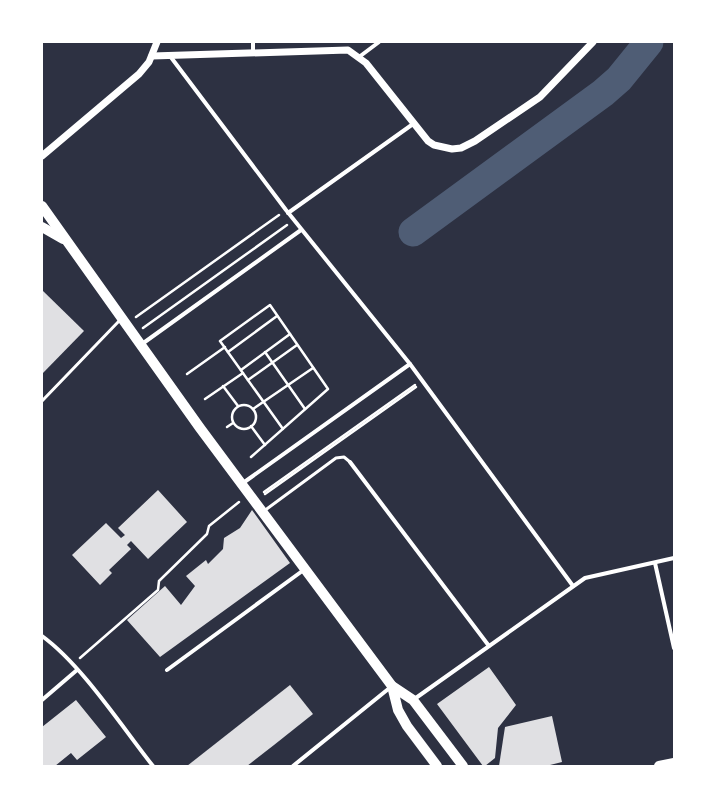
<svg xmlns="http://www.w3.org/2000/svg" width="716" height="808" font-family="'DejaVu Sans',sans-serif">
	<rect width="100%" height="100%" fill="#2d3142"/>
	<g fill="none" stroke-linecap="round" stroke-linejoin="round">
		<path stroke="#4f5d75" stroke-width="29" d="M413 232 603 93 619 79 649 42"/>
	</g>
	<g fill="#e0e0e3">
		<path d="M42 290 84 331 42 374Z"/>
		<path d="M158 490 187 522 148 559 131 541 127 545 131 549 109 570 112 573 100 585 72 555 106 523 121 538 125 535 118 528Z"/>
		<path d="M252 510 290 563 160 657 127 620 165 586 181 605 195 586 186 576 206 560 208 564 223 549 224 538 240 528Z"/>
		<path d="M489 667 516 705 498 728 495 758 485 766H483L437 704Z"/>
		<path d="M290 685 313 714 274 745 247 766H187Z"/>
		<path d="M76 700 106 737 77 760 71 753 55 766H42V727Z"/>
		<path d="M552 716 562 762 546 766H499L505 727Z"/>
	</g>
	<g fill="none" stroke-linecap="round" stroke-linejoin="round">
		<g stroke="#fff" stroke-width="2.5">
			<path d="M136 317 279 215"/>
			<path d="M143 328 287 225"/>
			<path d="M228 352 277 316"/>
			<path d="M265 352 305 409"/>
			<path d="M241 370 290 334"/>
			<path d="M187 374 225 347"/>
			<path d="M248 380 297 345"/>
			<path d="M223 386 238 406"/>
			<path d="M205 399 243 373"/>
			<circle cx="244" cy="417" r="12"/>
			<path d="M253 409 313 368"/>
			<path d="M251 426 265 445"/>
			<path d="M227 427 233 423"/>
			<path d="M251 457 328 389 270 305 220 341 283 429"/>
			<path d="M264 492 415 385"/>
			<path d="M265 494 416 387"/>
			<path d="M80 658 158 590 159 581 207 534 209 526 239 502"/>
		</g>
		<g stroke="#fff" stroke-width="3">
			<path d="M42 401 120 320"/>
			<path d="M264 511 336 458 344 457 350 462"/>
		</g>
		<g stroke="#fff" stroke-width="4">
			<path d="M253 53V42"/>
			<path d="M170 56 286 210 410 364 573 586"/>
			<path d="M359 57 379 42"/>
			<path d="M288 213 413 124"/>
			<path d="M142 344 301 230"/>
			<path d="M350 462 489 646"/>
			<path d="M243 483 410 364"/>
			<path d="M655 563 674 648"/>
			<path d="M42 636C82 665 122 727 153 766"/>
			<path d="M167 670 305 569"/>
			<path d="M42 700 77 670"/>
			<path d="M413 700 585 578 674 558"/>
			<path d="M293 766 392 686"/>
		</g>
		<g stroke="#fff" stroke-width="7">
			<path d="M152 56 348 50 366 63 428 141 434 145 452 149 461 148 475 141 540 97 593 42"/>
			<path d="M42 156 139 74 149 62 157 42"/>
		</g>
		<g stroke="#fff" stroke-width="10">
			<path d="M42 206 200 428 392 686 413 700 463 766"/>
			<path d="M42 227 63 239"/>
			<path d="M392 686 398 710 407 726 437 766"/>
			<path d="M659 766 674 763"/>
		</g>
	</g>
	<rect width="716" height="808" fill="none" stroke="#ffffff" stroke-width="86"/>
</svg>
